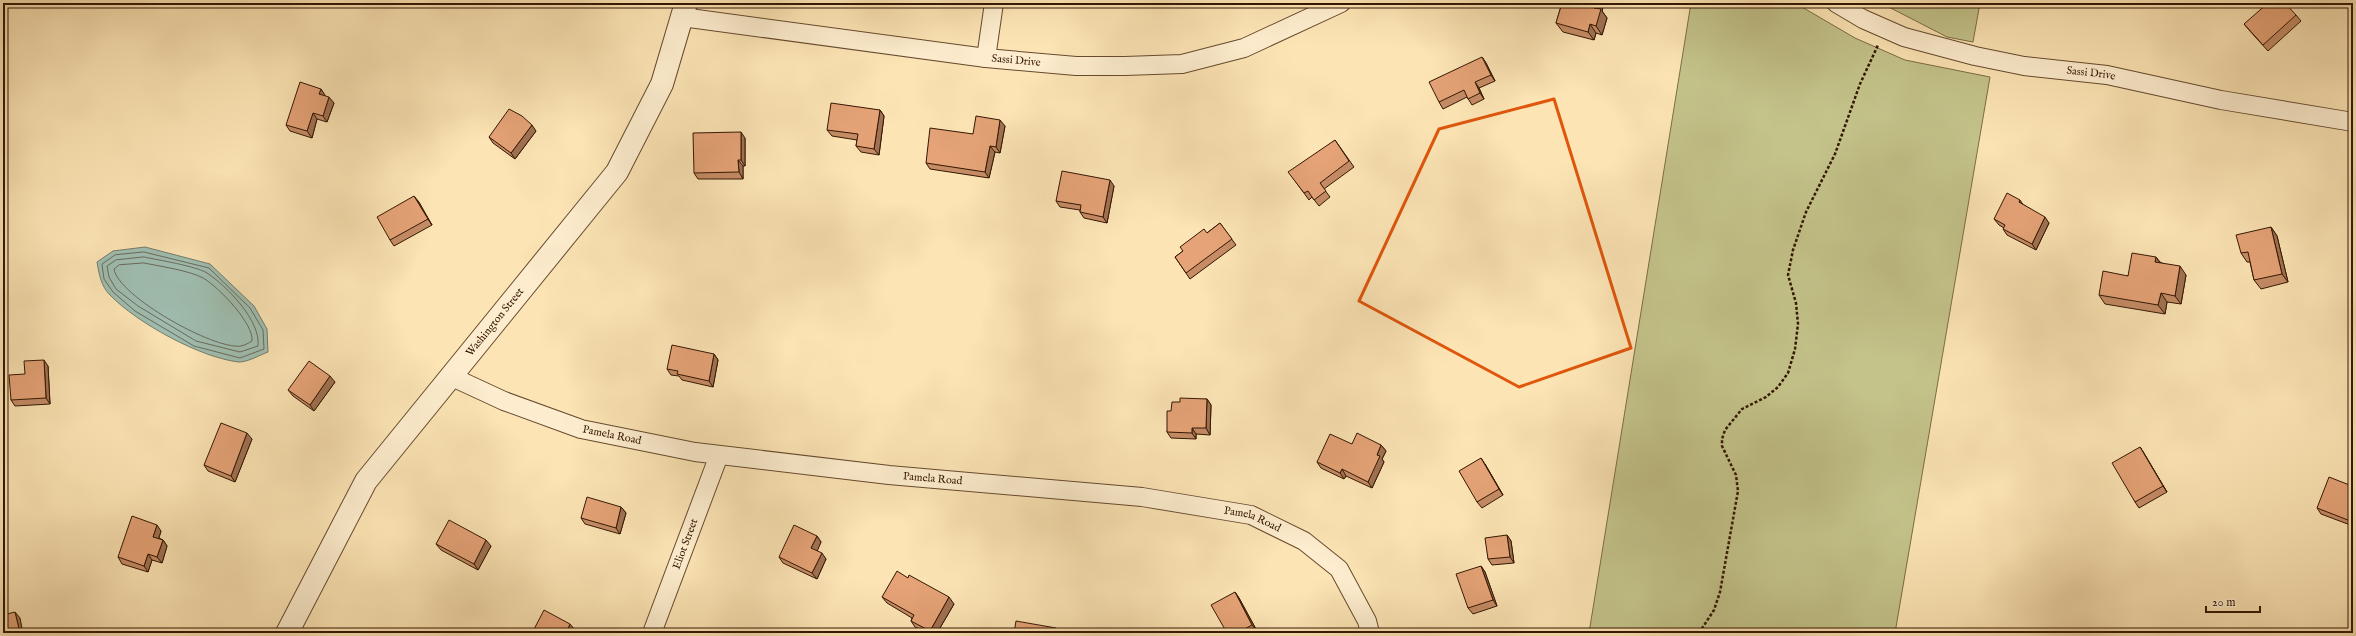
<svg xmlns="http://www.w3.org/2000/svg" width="2356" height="636" font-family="'IM FELL English',serif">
	<rect width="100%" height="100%" fill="#fce4b4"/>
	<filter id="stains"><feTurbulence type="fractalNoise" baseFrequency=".005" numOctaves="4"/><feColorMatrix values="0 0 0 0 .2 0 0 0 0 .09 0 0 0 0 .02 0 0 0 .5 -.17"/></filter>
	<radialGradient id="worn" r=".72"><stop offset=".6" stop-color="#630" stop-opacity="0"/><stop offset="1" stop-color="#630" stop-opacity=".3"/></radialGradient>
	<g fill="#c3c38a" stroke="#7c6c46">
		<path d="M1691 3H1795L1855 38 1905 60 1990 77 1895 633H1589Z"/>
		<path d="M1881 3H1980L1973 42 1947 37Z"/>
	</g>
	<path fill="#9fbeb1" stroke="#747b6b" d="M145 247 210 264 254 306 267 329 268 352C260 355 248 362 239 362 201 358 137 323 110 295 101 286 99 274 97 262L113 251Z"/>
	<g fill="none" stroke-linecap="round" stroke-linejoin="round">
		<g stroke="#6a6a5a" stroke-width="1">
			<path d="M144 252 209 268 250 308 263 330 264 349 240 358 194 346 135 311 113 292 104 279 102 264 115 255Z"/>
			<path d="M144 257C158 260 196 266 207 273 227 286 261 321 258 346L240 352 196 341 138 306 116 289 109 277 107 266 116 260Z"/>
			<path d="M144 263C159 266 191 271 203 278 219 287 254 324 252 341 249 343 245 345 241 346 214 350 118 296 114 269L119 265Z"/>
		</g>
		<g stroke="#664a2e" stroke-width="20">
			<g id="minor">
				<path id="s1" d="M1836 3 1863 19 1904 37 1975 56 2024 66 2107 75 2221 100 2353 122"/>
				<path id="s2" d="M682 17 986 58 1076 66H1125L1182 64 1244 48 1341 3"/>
				<path d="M986 58 994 3"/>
				<path id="s3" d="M450 376 504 401 581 429 695 452 889 475 1142 497 1251 515 1304 541 1339 569 1367 621 1370 633"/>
				<path id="s4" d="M652 633 719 455"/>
			</g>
		</g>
		<g stroke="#664a2e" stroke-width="24">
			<g id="tertiary">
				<path id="s5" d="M287 633 366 481 617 172 662 84 686 3"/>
			</g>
		</g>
		<path stroke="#341602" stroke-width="2.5" stroke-dasharray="3 2" stroke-linecap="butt" d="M1699 633 1714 610 1720 592 1738 491 1736 475 1722 446V439L1725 430 1742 409 1766 397 1778 387 1788 373 1795 349 1798 324 1796 303 1788 275 1793 250 1806 212 1835 154 1860 84 1878 45"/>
		<use href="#minor" stroke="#fdedce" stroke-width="18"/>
		<use href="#tertiary" stroke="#fdedce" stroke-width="22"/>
	</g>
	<g fill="#c58c66" stroke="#341602">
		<path d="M1562 3H1604L1602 11 1607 18 1602 35 1596 33 1594 40 1563 32 1556 23Z"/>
		<path d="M2296 15 2301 21 2268 51 2249 30 2244 24Z"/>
		<path d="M1482 57 1486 63 1495 81 1479 88 1484 99 1472 105 1467 97 1443 109 1439 102Z"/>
		<path d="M321 89 325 96 334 103 327 122 317 119 312 138 290 131 286 125Z"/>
		<path d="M880 110 884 116 879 155 861 152 856 146 857 140 832 136 827 130Z"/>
		<path d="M1005 126 1000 153 995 152 989 178 930 169 926 163 973 134Z"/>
		<path d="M536 131 515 159 493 143 489 137Z"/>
		<path d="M745 138V166H743V179H698L694 173Z"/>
		<path d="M1335 140 1354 167 1324 189 1330 197 1319 206 1312 197 1309 200 1293 178Z"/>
		<path d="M1114 186 1107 223 1084 218 1080 212V210L1060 207 1056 201Z"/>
		<path d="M414 196 432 225 394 246 390 240Z"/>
		<path d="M2024 205 2049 223 2036 250 2007 235 2003 229 2004 228 1999 225 1994 219Z"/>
		<path d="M1220 223 1236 245 1190 279 1175 257Z"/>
		<path d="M2271 227 2277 236 2288 282 2261 289 2254 280 2250 262H2247L2241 253Z"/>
		<path d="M2156 257 2160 262 2186 275 2181 304 2167 302 2165 314 2105 304 2099 295Z"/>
		<path d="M714 354 718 360 713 387 682 380 679 376 671 375 667 369Z"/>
		<path d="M48 366 50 404 15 406 11 400 25 374Z"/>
		<path d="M335 382 314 411 293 396 288 390Z"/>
		<path d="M1207 399 1211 405 1210 435 1196 434V439L1171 438 1167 432 1171 411 1180 402Z"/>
		<path d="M252 439 235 482 208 471 204 465Z"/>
		<path d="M1352 444 1381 445 1386 451 1382 459 1384 462 1372 488 1346 476 1344 479 1321 468 1317 462Z"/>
		<path d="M2140 447 2167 492 2139 508 2135 502Z"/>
		<path d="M1485 464 1503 495 1482 508 1477 502Z"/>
		<path d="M2352 486 2353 487V526L2321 514 2317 508Z"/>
		<path d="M621 507 626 513 620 534 585 524 581 518Z"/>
		<path d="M161 531 159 538 163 540 167 546 162 563 152 560 148 572 122 564 118 557Z"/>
		<path d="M1507 535 1511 541 1514 563 1492 565 1488 559Z"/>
		<path d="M817 536 821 542 817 550 826 559 817 579 783 563 779 557Z"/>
		<path d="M436 544 491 546 478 570 441 550Z"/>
		<path d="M1481 566 1485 572 1497 606 1473 614 1468 608Z"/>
		<path d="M1235 592 1239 598 1257 631 1253 633H1227Z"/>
		<path d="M882 597 954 604 937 633H926L915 627 911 621 912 618 887 603Z"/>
	</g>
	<g fill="#a07253" stroke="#341602">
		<path d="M1595 3H1604L1602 11 1607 18 1602 35 1596 26 1594 8Z"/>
		<path d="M1590 24 1596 33 1594 40 1588 32Z"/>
		<path d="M1482 57 1486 63 1495 81 1491 75Z"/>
		<path d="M1475 82 1479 88 1484 99 1480 93Z"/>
		<path d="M321 89 325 95 324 100 319 94Z"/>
		<path d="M329 97 334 103 327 122 323 116Z"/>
		<path d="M880 110 884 116 879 155 874 149Z"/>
		<path d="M313 113 317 119 312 138 307 131Z"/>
		<path d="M1000 120 1005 126 1000 153 996 147Z"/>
		<path d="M532 125 536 131 515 159 511 153Z"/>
		<path d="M741 132 745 138V166L741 160Z"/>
		<path d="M990 146 995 152 989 178 985 172Z"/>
		<path d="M738 160 743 166V179L739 172Z"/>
		<path d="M1110 180 1114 186 1107 223 1103 217Z"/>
		<path d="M414 196 419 202 432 225 428 219Z"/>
		<path d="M2020 200 2024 206 2019 202Z"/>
		<path d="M2045 217 2049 223 2036 250 2032 244Z"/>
		<path d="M2271 227 2277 236 2288 282 2282 274Z"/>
		<path d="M2156 257 2162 266 2155 262Z"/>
		<path d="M2180 266 2186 275 2181 304 2175 296Z"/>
		<path d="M2161 293 2167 302 2165 314 2158 305Z"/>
		<path d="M714 354 718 360 713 387 709 381Z"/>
		<path d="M44 360 48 366 50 404 46 398Z"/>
		<path d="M330 376 335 382 314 411 310 405Z"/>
		<path d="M1207 399 1211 405 1210 435 1206 428Z"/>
		<path d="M1192 428 1196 434V439L1192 433Z"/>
		<path d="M247 433 252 439 235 482 231 476Z"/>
		<path d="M1381 445 1386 451 1382 459 1384 462 1372 488 1368 482 1377 455Z"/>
		<path d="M2140 447 2144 453 2167 492 2163 486Z"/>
		<path d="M1481 458 1485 464 1503 495 1499 489Z"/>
		<path d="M1342 469 1346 476 1344 479 1340 473Z"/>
		<path d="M2352 486 2353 487V499L2349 494Z"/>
		<path d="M621 507 626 513 620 534 616 528Z"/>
		<path d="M157 525 161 531 157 543 153 537Z"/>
		<path d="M1507 535 1511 541 1514 563 1510 557Z"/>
		<path d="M817 536 821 542 816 554 811 548Z"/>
		<path d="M163 540 167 546 162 563 157 557Z"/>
		<path d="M486 540 491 546 478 570 474 564Z"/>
		<path d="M822 553 826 559 817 579 812 573Z"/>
		<path d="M148 554 152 560 148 572 144 566Z"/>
		<path d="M1481 566 1485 572 1497 606 1493 600Z"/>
		<path d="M1235 592 1239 598 1257 631 1252 625Z"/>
		<path d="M949 597 954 604 937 633H931L930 631Z"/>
		<path d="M15 612 20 618 23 633H20Z"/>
		<path d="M570 624 575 630 573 633H566Z"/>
		<path d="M1056 628 1059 633H1055Z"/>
	</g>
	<g fill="#e5a377" stroke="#341602">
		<path d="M1562 3H1595L1594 8 1601 9 1596 26 1590 24 1588 32 1556 23Z"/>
		<path d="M2268 3H2285L2296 15 2263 45 2244 24Z"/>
		<path d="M1482 57 1491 75 1475 82 1480 93 1468 99 1464 90 1439 102 1429 82Z"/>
		<path d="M300 82 321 89 319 94 329 97 323 116 313 113 307 131 286 125Z"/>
		<path d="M831 103 880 110 874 149 856 146 858 134 827 130Z"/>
		<path d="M509 109 522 116 532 125 511 153 489 137Z"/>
		<path d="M976 116 1000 120 996 147 990 146 985 172 926 163 930 128 973 134Z"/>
		<path d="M741 132V160H738L739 172 694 173 693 133Z"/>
		<path d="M1335 140 1349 161 1320 183 1326 191 1314 200 1308 191 1304 193 1288 172Z"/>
		<path d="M1062 171 1110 180 1103 217 1080 212 1081 205 1056 201Z"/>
		<path d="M2007 193 2020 200 2019 202 2045 217 2032 244 2003 229 2005 225 1994 219Z"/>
		<path d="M414 196 428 219 390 240 377 217Z"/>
		<path d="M1220 223 1232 239 1186 273 1175 257 1183 251 1180 247 1204 229 1207 233Z"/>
		<path d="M2271 227 2282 274 2254 280 2248 252 2241 253 2236 235Z"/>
		<path d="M2132 253 2156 257 2155 262 2180 266 2175 296 2161 293 2158 305 2099 295 2103 271 2128 276Z"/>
		<path d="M672 345 714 354 709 381 677 374 678 371 667 369Z"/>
		<path d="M44 360 46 398 11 400 9 375 25 374 24 361Z"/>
		<path d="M309 361 330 376 310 405 288 390Z"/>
		<path d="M1180 398 1207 399 1206 428H1192V433L1167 432V411H1171L1172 402H1180Z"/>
		<path d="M221 423 247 433 231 476 204 465Z"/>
		<path d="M1357 433 1381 445 1377 455 1380 456 1368 482 1342 469 1340 473 1317 462 1330 434 1352 444Z"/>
		<path d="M2140 447 2163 486 2135 502 2112 463Z"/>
		<path d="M1481 458 1499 489 1477 502 1459 471Z"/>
		<path d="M2329 477 2352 486 2349 494 2353 495V522L2317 508Z"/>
		<path d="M587 497 621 507 616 528 581 518Z"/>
		<path d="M132 516 157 525 153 537 163 540 157 557 148 554 144 566 118 557Z"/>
		<path d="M449 520 486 540 474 564 436 544Z"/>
		<path d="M794 525 817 536 811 548 822 553 812 573 779 557Z"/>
		<path d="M1507 535 1510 557 1488 559 1485 538Z"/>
		<path d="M1481 566 1493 600 1468 608 1456 574Z"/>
		<path d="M897 571 908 578 909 575 949 597 930 631 911 621 914 615 882 597Z"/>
		<path d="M1235 592 1252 625 1237 633H1227L1211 605Z"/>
		<path d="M544 610 570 624 566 633H532Z"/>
		<path d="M15 612 20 633H3V615Z"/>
		<path d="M1016 621 1056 628 1055 633H1014Z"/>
	</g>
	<path fill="none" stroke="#df560c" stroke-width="3" stroke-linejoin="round" d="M1554 99 1631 348 1519 387 1359 301 1439 129Z"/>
	<g text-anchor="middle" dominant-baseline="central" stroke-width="3" stroke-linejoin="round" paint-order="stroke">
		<g font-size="11" fill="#341602" stroke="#fdedce">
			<text stroke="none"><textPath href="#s2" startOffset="337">Sassi Drive</textPath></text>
			<text stroke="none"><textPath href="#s1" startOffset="267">Sassi Drive</textPath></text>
			<text stroke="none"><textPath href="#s5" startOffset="376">Washington Street</textPath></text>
			<text stroke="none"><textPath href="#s3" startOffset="173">Pamela Road</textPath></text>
			<text stroke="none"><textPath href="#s3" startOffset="497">Pamela Road</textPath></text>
			<text stroke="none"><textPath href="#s3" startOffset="820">Pamela Road</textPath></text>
			<text stroke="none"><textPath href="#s4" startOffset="95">Eliot Street</textPath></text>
		</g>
	</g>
	<rect width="2356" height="636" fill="none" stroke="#fce4b4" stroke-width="16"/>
	<rect x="4" y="4" width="2348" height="628" fill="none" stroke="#341602" stroke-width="2"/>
	<rect x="8" y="8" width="2340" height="620" fill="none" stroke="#341602"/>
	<path d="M2206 606v6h54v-6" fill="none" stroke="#341602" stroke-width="2"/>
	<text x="2212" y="606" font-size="12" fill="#341602" stroke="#fdedce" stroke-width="3" paint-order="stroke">20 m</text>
	<rect width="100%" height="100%" filter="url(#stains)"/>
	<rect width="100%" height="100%" fill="url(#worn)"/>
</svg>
